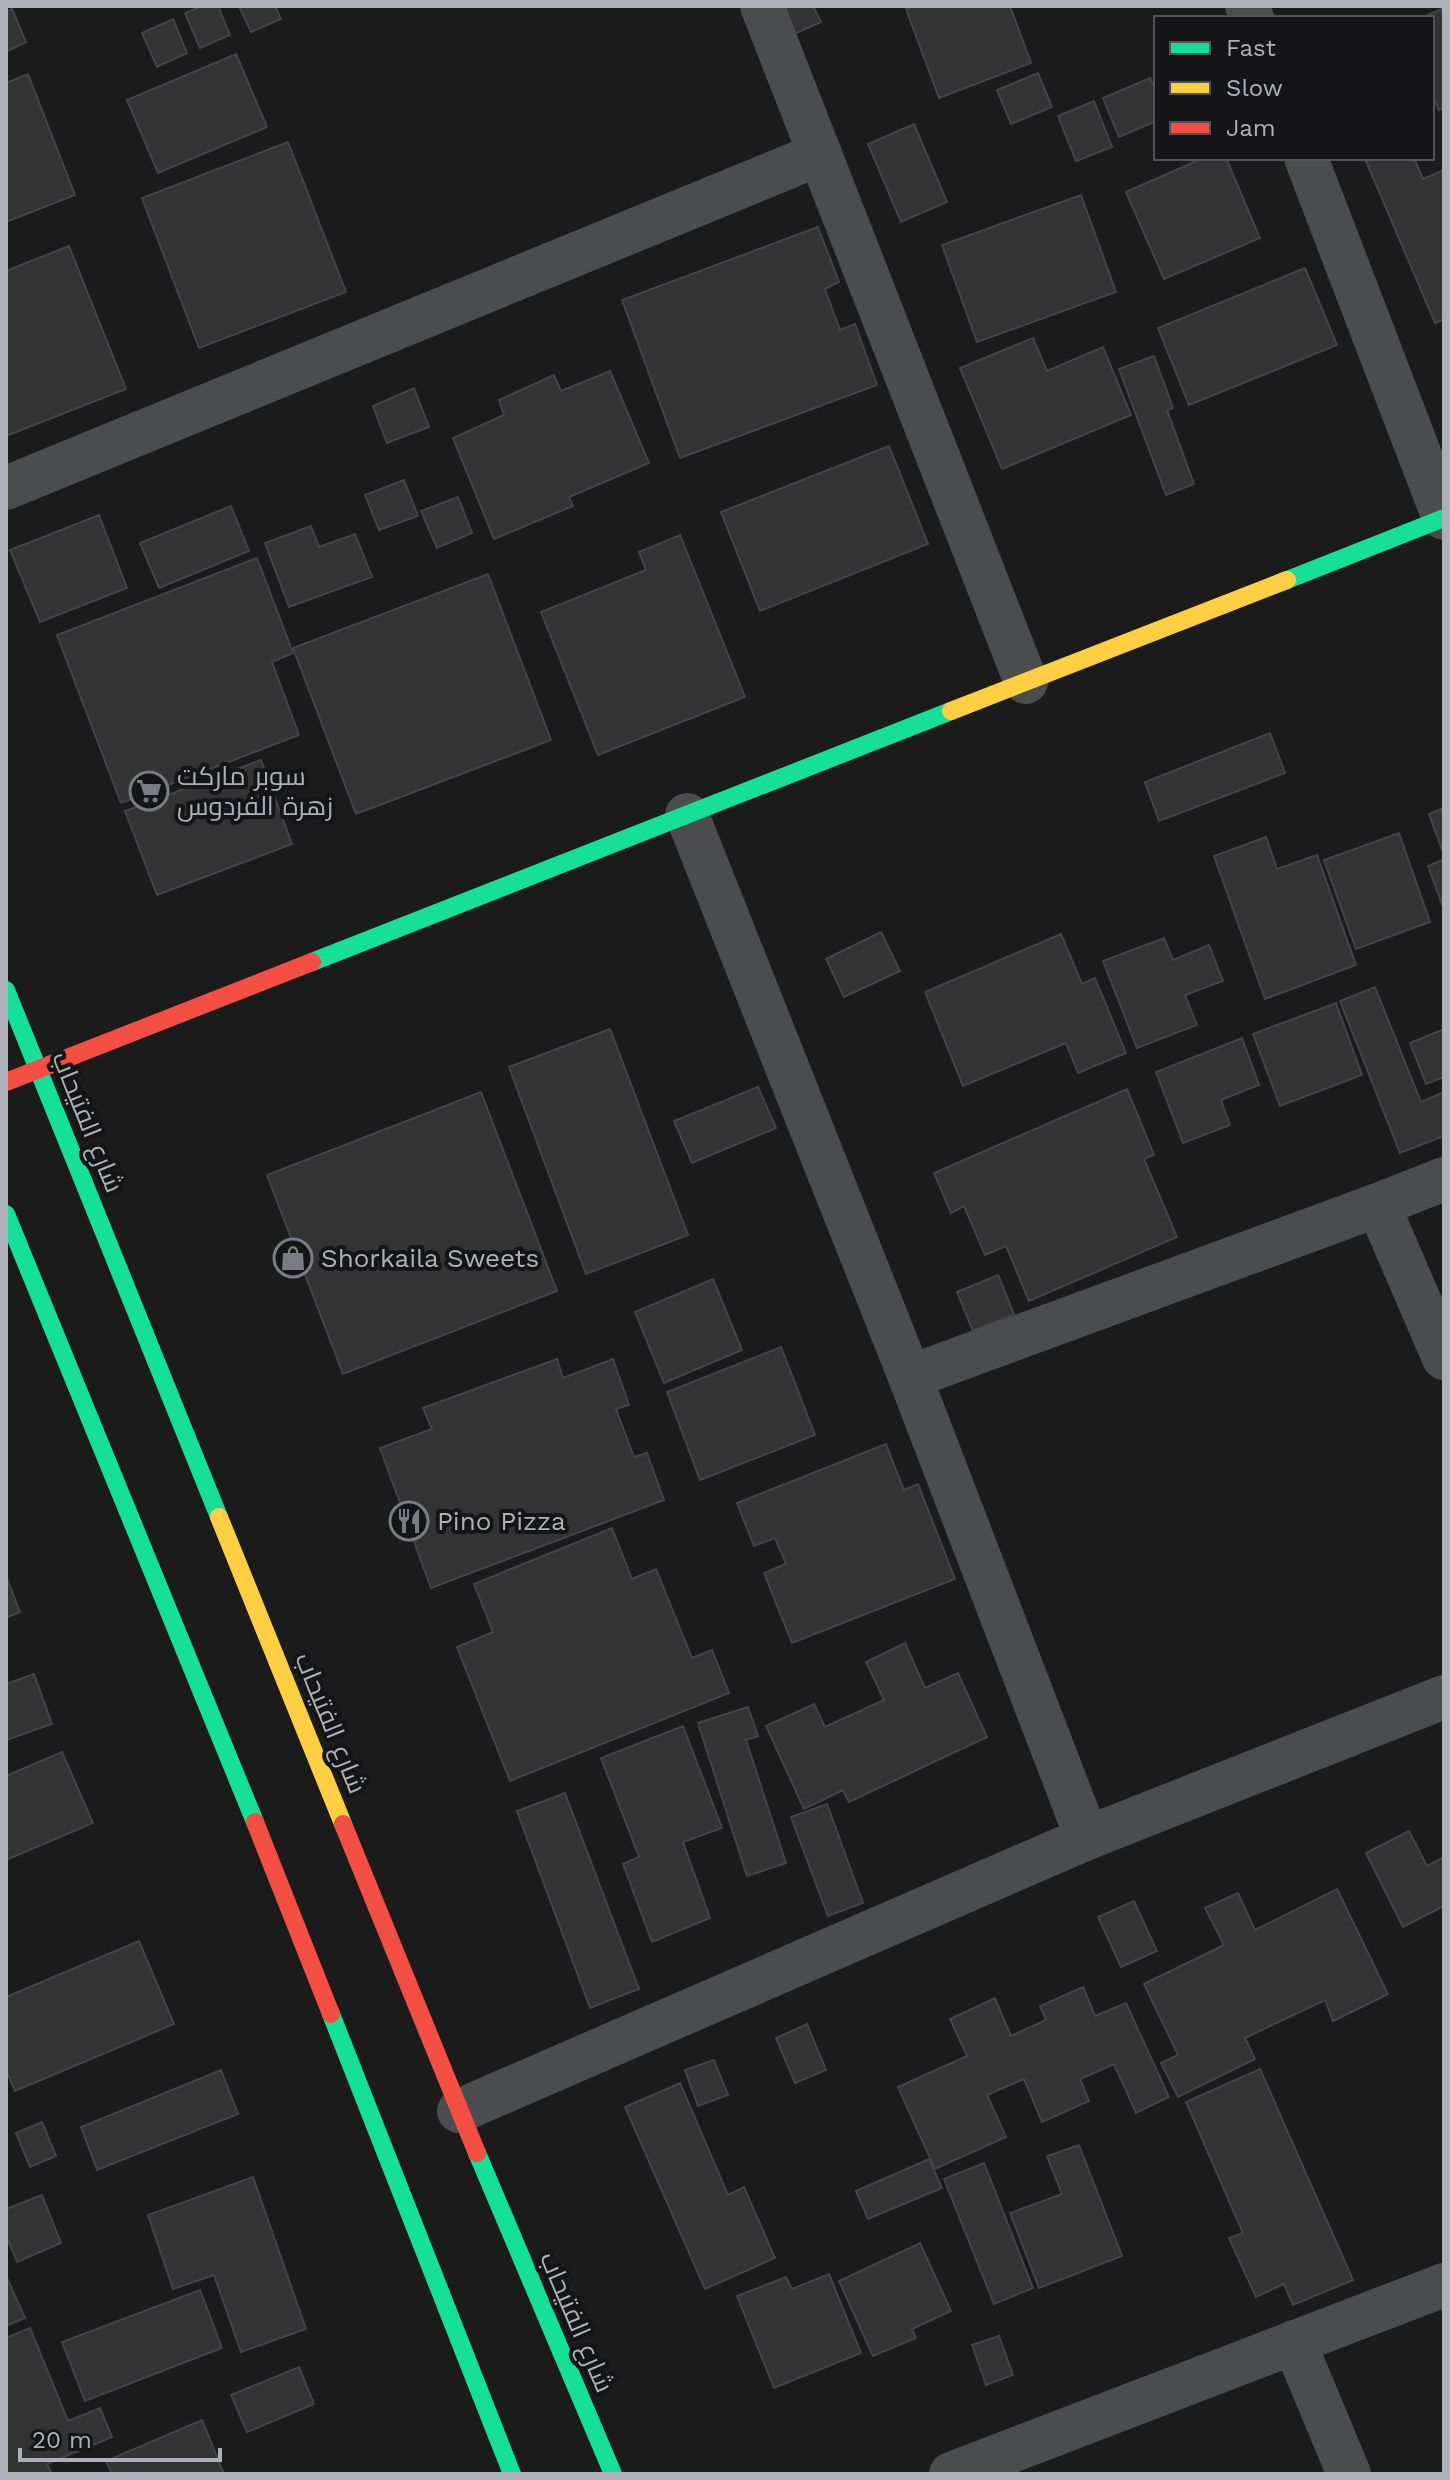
<svg xmlns="http://www.w3.org/2000/svg" width="1450" height="2480" font-family="'Work Sans',Cairo,sans-serif">
	<rect width="100%" height="100%" fill="#1b1b1b"/>
	<g fill="#333" stroke="#434447" stroke-width="2">
		<path d="M202 6H218L230 35 200 48 185 13Z"/>
		<path d="M239 6H275L281 19 251 32Z"/>
		<path d="M777 6H813L821 22 790 36Z"/>
		<path d="M914 6H1010L1031 63 939 98 906 9Z"/>
		<path d="M1444 8V107L1439 110 1432 95V18H1421Z"/>
		<path d="M12 9 26 42 6 52V12Z"/>
		<path d="M173 19 187 53 157 67 142 33Z"/>
		<path d="M236 54 267 127 158 173 127 100Z"/>
		<path d="M1038 73 1052 107 1011 124 997 90Z"/>
		<path d="M28 74 75 195 6 222V83Z"/>
		<path d="M1150 78 1156 91V121L1119 137 1103 98Z"/>
		<path d="M1094 101 1112 147 1076 161 1058 116Z"/>
		<path d="M914 124 947 202 901 222 868 144Z"/>
		<path d="M288 142 346 292 199 348 142 198Z"/>
		<path d="M1203 158H1226L1260 238 1164 279 1126 192Z"/>
		<path d="M1373 158H1414L1423 179 1444 170V319L1435 323 1366 161Z"/>
		<path d="M1081 195 1116 292 977 342 942 245Z"/>
		<path d="M818 227 839 282 825 289 840 330 855 324 877 385 680 458 622 300Z"/>
		<path d="M69 246 126 389 6 436V271Z"/>
		<path d="M1305 268 1337 345 1189 405 1158 328Z"/>
		<path d="M1033 338 1047 371 1103 347 1131 415 1002 469 960 368Z"/>
		<path d="M1154 356 1173 408 1167 410 1194 484 1166 495 1119 369Z"/>
		<path d="M610 371 649 463 569 497 573 506 494 539 453 438 504 415 499 400 554 375 561 391Z"/>
		<path d="M414 388 429 427 387 443 373 406Z"/>
		<path d="M889 446 928 544 760 611 721 512Z"/>
		<path d="M404 480 418 516 379 530 365 495Z"/>
		<path d="M458 497 472 533 437 548 421 511Z"/>
		<path d="M231 506 249 551 159 588 140 543Z"/>
		<path d="M99 515 127 588 40 622 10 550Z"/>
		<path d="M311 526 319 547 355 534 372 577 289 607 265 543Z"/>
		<path d="M680 535 745 697 598 755 541 612 646 570 639 552Z"/>
		<path d="M257 558 293 653 272 662 299 735 121 803 57 635Z"/>
		<path d="M488 574 551 740 356 814 293 648Z"/>
		<path d="M1270 733 1285 773 1159 821 1145 782Z"/>
		<path d="M261 760 292 844 157 895 125 811Z"/>
		<path d="M1444 808V855L1429 814Z"/>
		<path d="M1399 833 1430 922 1356 949 1324 860Z"/>
		<path d="M1266 837 1277 869 1317 855 1356 965 1265 999 1214 856Z"/>
		<path d="M1444 859V910L1428 866Z"/>
		<path d="M881 932 900 971 844 997 826 959Z"/>
		<path d="M1061 934 1082 984 1095 978 1126 1053 1078 1073 1066 1043 963 1086 925 992Z"/>
		<path d="M1164 938 1173 960 1209 945 1223 981 1185 995 1197 1025 1137 1048 1103 961Z"/>
		<path d="M1375 987 1421 1102 1444 1092V1136L1400 1153 1340 1001Z"/>
		<path d="M1336 1003 1362 1075 1280 1106 1253 1034Z"/>
		<path d="M610 1029 688 1235 586 1274 509 1067Z"/>
		<path d="M1444 1029V1077L1426 1084 1410 1043Z"/>
		<path d="M1242 1038 1259 1085 1221 1100 1230 1125 1183 1143 1156 1072Z"/>
		<path d="M758 1087 776 1128 692 1163 674 1121Z"/>
		<path d="M1127 1089 1154 1155 1144 1159 1177 1237 1029 1301 1006 1246 985 1255 964 1206 951 1213 934 1173Z"/>
		<path d="M481 1092 557 1291 343 1374 267 1175Z"/>
		<path d="M998 1275 1014 1314 973 1331 957 1292Z"/>
		<path d="M713 1279 742 1350 664 1383 635 1312Z"/>
		<path d="M781 1347 815 1435 700 1480 667 1392Z"/>
		<path d="M557 1359 563 1378 613 1359 629 1405 616 1409 634 1457 647 1453 664 1500 431 1588 380 1448 432 1429 423 1408Z"/>
		<path d="M886 1444 904 1490 918 1484 955 1579 792 1643 764 1573 786 1564 775 1538 754 1546 737 1503Z"/>
		<path d="M612 1528 632 1579 656 1569 692 1658 712 1650 729 1693 510 1781 457 1647 493 1632 474 1584Z"/>
		<path d="M6 1576 20 1612 6 1618Z"/>
		<path d="M905 1643 925 1688 958 1673 987 1737 849 1802 843 1790 804 1809 766 1726 814 1704 825 1727 884 1700 866 1662Z"/>
		<path d="M34 1674 52 1724 6 1740V1684Z"/>
		<path d="M748 1707 758 1736 746 1740 786 1863 747 1876 698 1723Z"/>
		<path d="M683 1726 722 1828 683 1842 710 1918 652 1942 623 1864 639 1857 601 1758Z"/>
		<path d="M62 1752 93 1823 6 1860V1776Z"/>
		<path d="M565 1793 639 1989 590 2008 517 1811Z"/>
		<path d="M827 1804 863 1903 828 1916 791 1817Z"/>
		<path d="M1409 1831 1427 1866 1444 1857V1906L1403 1927 1366 1853Z"/>
		<path d="M1337 1889 1388 1994 1333 2021 1325 2000 1245 2038 1255 2059 1178 2097 1161 2063 1178 2055 1144 1984 1224 1945 1205 1908 1238 1893 1255 1930Z"/>
		<path d="M1134 1901 1157 1951 1121 1967 1098 1917Z"/>
		<path d="M139 1941 174 2024 15 2091 6 2070V1997Z"/>
		<path d="M1083 1987 1095 2016 1126 2003 1169 2097 1136 2113 1114 2064 1080 2079 1089 2101 1042 2122 1024 2079 987 2095 1006 2137 935 2169 898 2087 967 2056 950 2019 995 1998 1011 2036 1046 2020 1040 2006Z"/>
		<path d="M807 2024 826 2070 795 2083 776 2038Z"/>
		<path d="M714 2060 728 2095 698 2106 685 2070Z"/>
		<path d="M1260 2069 1353 2280 1293 2305 1284 2284 1256 2297 1229 2238 1243 2233 1186 2102Z"/>
		<path d="M221 2070 238 2114 97 2170 81 2127Z"/>
		<path d="M680 2083 728 2195 744 2187 775 2258 705 2289 625 2107Z"/>
		<path d="M42 2122 56 2156 30 2167 16 2133Z"/>
		<path d="M1079 2145 1122 2256 1039 2288 1010 2213 1062 2194 1047 2156Z"/>
		<path d="M929 2159 942 2188 868 2219 856 2191Z"/>
		<path d="M984 2163 1033 2288 994 2304 944 2179Z"/>
		<path d="M253 2177 306 2329 241 2352 214 2275 173 2289 148 2215Z"/>
		<path d="M42 2195 61 2243 17 2262 6 2235V2209Z"/>
		<path d="M920 2243 951 2311 912 2329 916 2338 873 2356 839 2281Z"/>
		<path d="M829 2274 861 2353 774 2388 737 2296 786 2277 792 2289Z"/>
		<path d="M6 2276 25 2318 6 2326Z"/>
		<path d="M200 2290 222 2348 85 2401 62 2342Z"/>
		<path d="M30 2328 68 2421 100 2408 112 2437 47 2464 52 2474H6V2338Z"/>
		<path d="M999 2336 1013 2375 986 2385 972 2345Z"/>
		<path d="M299 2367 314 2404 247 2432 231 2395Z"/>
		<path d="M202 2420 224 2474H112L106 2461Z"/>
	</g>
	<g fill="none" stroke-linecap="round" stroke-linejoin="round">
		<g stroke="#4b4c4e" stroke-width="44">
			<path d="M762 6 1026 682"/>
			<path d="M1247 6 1252 18"/>
			<path d="M1306 158 1444 518"/>
			<path d="M6 488 820 154"/>
			<path d="M687 815 910 1377 1087 1838"/>
			<path d="M1378 1205 1444 1358"/>
			<path d="M910 1377 1378 1205 1444 1179"/>
			<path d="M459 2111 1087 1838 1444 1697"/>
			<path d="M1294 2342 1349 2474"/>
			<path d="M951 2474 1444 2285"/>
		</g>
		<g stroke="#16e098" stroke-width="18">
			<path d="M1287 580 1444 518"/>
			<path d="M312 962 951 711"/>
			<path d="M6 990 219 1517"/>
			<path d="M6 1214 255 1822"/>
			<path d="M331 2014 512 2474"/>
			<path d="M477 2153 613 2474"/>
		</g>
		<g stroke="#ffcf43" stroke-width="18">
			<path d="M951 711 1287 580"/>
			<path d="M219 1517 343 1824"/>
		</g>
		<g stroke="#f24e42" stroke-width="18">
			<path d="M6 1082 312 962"/>
			<path d="M255 1822 331 2014"/>
			<path d="M343 1824 477 2153"/>
		</g>
	</g>
	<defs>
		<g id="supermarket-ring" transform="scale(2)"><circle r="9.5" fill="#151517" stroke="#7a7c83" stroke-width="1.5"/><path d="M-6-5.5h2.5l.6 2H6L4.5 2H-2.5L-4.4-4H-6ZM-1.5 3.2a1.3 1.3 0 1 0 .1 0ZM3 3.2a1.3 1.3 0 1 0 .1 0Z" fill="#7a7c83"/></g>
		<g id="shop-ring" transform="scale(2)"><circle r="9.5" fill="#151517" stroke="#7a7c83" stroke-width="1.5"/><path d="M-5-2.5h2.3a2.7 3.5 0 0 1 5.4 0H5L5.5 6h-11ZM-1.5-2.5h3a1.5 2.3 0 0 0-3 0Z" fill="#7a7c83"/></g>
		<g id="restaurant-ring" transform="scale(2)"><circle r="9.5" fill="#151517" stroke="#7a7c83" stroke-width="1.5"/><path d="M-5-6h1v4h1v-4h1v4h1v-4h1v5L-1.5 .5V6h-2V.5L-5-1ZM5-6V6H3V1.5H1.5Q1.5-4 5-6Z" fill="#7a7c83"/></g>
	</defs>
	<g fill-rule="evenodd">
		<use href="#supermarket-ring" x="149" y="791"/>
		<use href="#shop-ring" x="293" y="1258"/>
		<use href="#restaurant-ring" x="409" y="1521"/>
	</g>
	<g text-anchor="middle" dominant-baseline="central" stroke-width="8" stroke-linejoin="round" paint-order="stroke">
		<g font-size="26" fill="#adb0bb" stroke="#151517" text-anchor="start">
			<text x="177" y="776">سوبر ماركت<tspan x="177" dy="30">زهرة الفردوس</tspan></text>
			<text x="321" y="1258">Shorkaila Sweets</text>
			<text x="437" y="1521">Pino Pizza</text>
		</g>
		<g font-size="26" fill="#adb0bb" stroke="#151517">
			<text transform="translate(88 1122) rotate(68)">شارع الفتيحاب</text>
			<text transform="translate(331 1723) rotate(68)">شارع الفتيحاب</text>
			<text transform="translate(577 2322) rotate(67)">شارع الفتيحاب</text>
		</g>
	</g>
	<rect width="1450" height="2480" fill="none" stroke="#adb0bb" stroke-width="16"/>
	<rect x="1154" y="16" width="280" height="144" fill="#151517" stroke="#525359" stroke-width="2"/>
	<rect x="1170" y="42" width="40" height="12" fill="#16e098" stroke="#525359" stroke-width="2"/>
	<text x="1226" y="56" font-size="24" fill="#adb0bb">Fast</text>
	<rect x="1170" y="82" width="40" height="12" fill="#ffcf43" stroke="#525359" stroke-width="2"/>
	<text x="1226" y="96" font-size="24" fill="#adb0bb">Slow</text>
	<rect x="1170" y="122" width="40" height="12" fill="#f24e42" stroke="#525359" stroke-width="2"/>
	<text x="1226" y="136" font-size="24" fill="#adb0bb">Jam</text>
	<path d="M20 2448v12h200v-12" fill="none" stroke="#adb0bb" stroke-width="4"/>
	<text x="32" y="2448" font-size="24" fill="#adb0bb" stroke="#151517" stroke-width="6" paint-order="stroke">20 m</text>
</svg>
